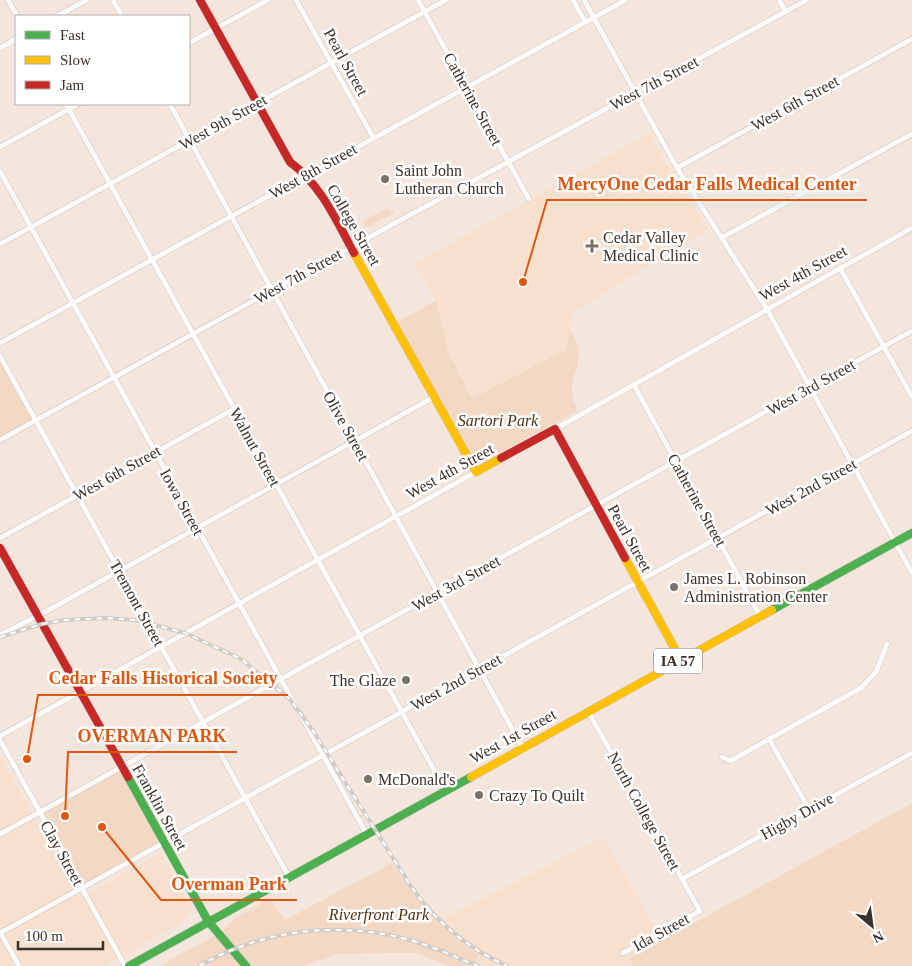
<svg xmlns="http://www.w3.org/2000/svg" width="912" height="966" font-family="Georgia,serif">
	<rect width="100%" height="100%" fill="#f4e6dc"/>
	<g fill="#f7e0ce">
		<path d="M650 133 668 166 708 229 574 312 566 349 472 399 448 351 436 301 414 264Z"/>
		<path d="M0 755 79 898 161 853 192 910 180 924 104 966H0Z"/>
		<path d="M604 837 662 940 629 958 633 966H474L479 955 453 940 437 922Z"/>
	</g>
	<g fill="#f3d9c4">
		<path d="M387 208 395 213 366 228 363 221Z"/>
		<path d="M436 301 448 351 472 399 566 349 570 330C588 358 573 365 572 391 572 397 575 405 577 411L476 466 397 322Z"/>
		<path d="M0 356 36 420 0 440Z"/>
		<path d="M122 767 164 843 82 888 40 812Z"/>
		<path d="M912 803V966H633L629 959Z"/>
		<path d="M392 863C417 900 442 930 479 955L474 966H450L415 953H384L338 954 302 966H159L218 934 236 918 270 898 285 920Z"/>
	</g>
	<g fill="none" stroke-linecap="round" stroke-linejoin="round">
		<g stroke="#cec3bb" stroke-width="6">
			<g id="street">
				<path d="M8 0 17 16"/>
				<path d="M113 0 122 16"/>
				<path d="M296 0 373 137"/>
				<path d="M418 0 529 199"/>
				<path d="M573 0 585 22"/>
				<path d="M584 0 677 168 767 309 912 573"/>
				<path d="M779 0 786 12"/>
				<path d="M57 16 87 0"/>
				<path d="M189 43 268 0"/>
				<path d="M0 48 16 39"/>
				<path d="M66 104 445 790"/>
				<path d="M170 104 522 747"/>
				<path d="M0 147 78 104"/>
				<path d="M677 168 912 39"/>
				<path d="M0 171 366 833"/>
				<path d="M721 238 912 134"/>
				<path d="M0 244 446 0"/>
				<path d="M840 268 912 397"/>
				<path d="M0 343 626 0"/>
				<path d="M0 356 289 877"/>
				<path d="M634 385 760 616"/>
				<path d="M555 429 912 228"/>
				<path d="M0 440 351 247 807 0"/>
				<path d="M0 538 234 409"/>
				<path d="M0 635 45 612 434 397"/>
				<path d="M588 711 700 911 623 953"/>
				<path d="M0 736 476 472"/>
				<path d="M769 739 809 809"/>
				<path d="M0 740 125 966"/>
				<path d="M722 757 730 761 861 688 876 672 887 644"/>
				<path d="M0 834 912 331"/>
				<path d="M682 879 912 753"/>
				<path d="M0 932 19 966"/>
				<path d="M0 933 912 431"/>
			</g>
		</g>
		<g stroke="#cec3bb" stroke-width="9">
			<g id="fast">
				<path d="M772 610 912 533"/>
				<path d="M128 777 208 921 246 966"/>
				<path d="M129 966 471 777"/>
			</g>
		</g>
		<g stroke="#cec3bb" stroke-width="9">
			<g id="slow">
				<path d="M354 253 476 472 501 458"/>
				<path d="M625 558 681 660"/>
				<path d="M471 777 772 610"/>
			</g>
		</g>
		<g stroke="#cec3bb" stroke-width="9">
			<g id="jam">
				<path d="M200 0 290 162C321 185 336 220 354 253"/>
				<path d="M501 458 555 429 625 558"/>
				<path d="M0 548 128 777"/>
			</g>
		</g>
		<use href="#street" stroke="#fdfbfa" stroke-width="5"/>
		<use href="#fast" stroke="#4caf50" stroke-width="8"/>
		<use href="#slow" stroke="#ffc107" stroke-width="8"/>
		<use href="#jam" stroke="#c62828" stroke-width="8"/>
		<g stroke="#cfccc9" stroke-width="4">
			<g id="rail">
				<path d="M0 637 42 624 65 620 105 618 136 620 185 633 241 659 290 699 313 731 410 885C435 921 467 948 507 966"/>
				<path d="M199 966C265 928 344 920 417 942 438 949 458 958 478 966"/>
			</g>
		</g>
		<use href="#rail" stroke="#fff" stroke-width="2" stroke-dasharray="5.5" stroke-linecap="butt"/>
	</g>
	<g fill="#7c7068" stroke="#fff" stroke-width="2">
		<circle cx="385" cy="179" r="5"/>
		<path d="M589.5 238.5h5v5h5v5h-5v5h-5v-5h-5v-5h5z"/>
		<circle cx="674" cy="587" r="5"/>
		<circle cx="406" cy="680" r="5"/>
		<circle cx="368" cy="779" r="5"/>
		<circle cx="479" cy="795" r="5"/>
	</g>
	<g text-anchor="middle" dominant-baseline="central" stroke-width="5" stroke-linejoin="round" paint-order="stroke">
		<rect fill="#fff" stroke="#766f6a" stroke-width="1" x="654" y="648.5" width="48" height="25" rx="4"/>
		<g font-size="15" font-weight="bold" fill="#3b312a">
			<text x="678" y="661">IA 57</text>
		</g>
		<g font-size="16" fill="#3b312a" stroke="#fff">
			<text transform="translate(346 62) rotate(61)">Pearl Street</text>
			<text transform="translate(654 83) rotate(-28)">West 7th Street</text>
			<text transform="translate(473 99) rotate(61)">Catherine Street</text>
			<text transform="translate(795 103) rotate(-29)">West 6th Street</text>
			<text transform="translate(223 122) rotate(-29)">West 9th Street</text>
			<text transform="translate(313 171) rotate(-29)">West 8th Street</text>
			<text transform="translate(354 225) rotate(60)">College Street</text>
			<text transform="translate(803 273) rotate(-29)">West 4th Street</text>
			<text transform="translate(298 276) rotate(-29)">West 7th Street</text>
			<text transform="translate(811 387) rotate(-29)">West 3rd Street</text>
			<text transform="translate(346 426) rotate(61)">Olive Street</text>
			<text transform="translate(255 447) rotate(61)">Walnut Street</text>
			<text transform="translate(450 471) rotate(-29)">West 4th Street</text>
			<text transform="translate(117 473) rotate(-29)">West 6th Street</text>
			<text transform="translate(811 487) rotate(-29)">West 2nd Street</text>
			<text transform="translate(697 500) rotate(61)">Catherine Street</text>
			<text transform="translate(182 502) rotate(61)">Iowa Street</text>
			<text transform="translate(630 538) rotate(61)">Pearl Street</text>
			<text transform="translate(456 583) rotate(-29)">West 3rd Street</text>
			<text transform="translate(137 603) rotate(61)">Tremont Street</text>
			<text transform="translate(456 682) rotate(-29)">West 2nd Street</text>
			<text transform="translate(513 736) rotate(-29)">West 1st Street</text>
			<text transform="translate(160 807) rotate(61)">Franklin Street</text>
			<text transform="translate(644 811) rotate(61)">North College Street</text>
			<text transform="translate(797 816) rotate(-29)">Higby Drive</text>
			<text transform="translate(62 853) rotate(61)">Clay Street</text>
			<text transform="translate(661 932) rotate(-29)">Ida Street</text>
		</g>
		<g font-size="16" fill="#3b312a" stroke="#fff" text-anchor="start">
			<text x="395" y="170">Saint John<tspan x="395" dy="18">Lutheran Church</tspan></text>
			<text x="603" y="237">Cedar Valley<tspan x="603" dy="18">Medical Clinic</tspan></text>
			<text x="684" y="578">James L. Robinson<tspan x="684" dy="18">Administration Center</tspan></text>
			<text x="396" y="680" text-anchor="end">The Glaze</text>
			<text x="378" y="779">McDonald's</text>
			<text x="489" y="795">Crazy To Quilt</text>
		</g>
		<g font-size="16" font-style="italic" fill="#523112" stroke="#fff">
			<text x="498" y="420">Sartori Park</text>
			<text x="379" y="914">Riverfront Park</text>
		</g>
	</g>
	<path fill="none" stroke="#df570e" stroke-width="2" d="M523 282L547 200H867M27 759L38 695H288M65 816L68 752H237M102 827L161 900H297"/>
	<g fill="#df570e" stroke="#fff" stroke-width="2">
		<circle cx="523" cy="282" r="5"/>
		<circle cx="27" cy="759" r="5"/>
		<circle cx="65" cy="816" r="5"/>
		<circle cx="102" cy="827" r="5"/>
	</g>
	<g font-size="18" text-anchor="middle" font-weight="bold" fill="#df570e" stroke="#fff" stroke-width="5" stroke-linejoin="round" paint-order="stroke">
		<text x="707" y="190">MercyOne Cedar Falls Medical Center</text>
		<text x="163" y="684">Cedar Falls Historical Society</text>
		<text x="152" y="742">OVERMAN PARK</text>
		<text x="229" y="890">Overman Park</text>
	</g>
	<rect x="15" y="15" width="175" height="90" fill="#ffffff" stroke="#b1adaa"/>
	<rect x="25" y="31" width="25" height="8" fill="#4caf50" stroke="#b1adaa"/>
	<text x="60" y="40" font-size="15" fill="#3b312a">Fast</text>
	<rect x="25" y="56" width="25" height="8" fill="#ffc107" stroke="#b1adaa"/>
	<text x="60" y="65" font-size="15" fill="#3b312a">Slow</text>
	<rect x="25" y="81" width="25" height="8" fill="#c62828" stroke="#b1adaa"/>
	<text x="60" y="90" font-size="15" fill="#3b312a">Jam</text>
	<g transform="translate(872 926) rotate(151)" stroke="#ffffff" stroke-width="4" paint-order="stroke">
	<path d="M0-4L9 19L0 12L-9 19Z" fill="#3b312a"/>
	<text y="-8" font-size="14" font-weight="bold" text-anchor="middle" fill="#3b312a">N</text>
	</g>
	<path d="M18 941v8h85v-8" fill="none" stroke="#3b312a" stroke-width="2.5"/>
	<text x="25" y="941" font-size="15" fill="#3b312a" stroke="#ffffff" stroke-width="4" paint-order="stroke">100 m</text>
</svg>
